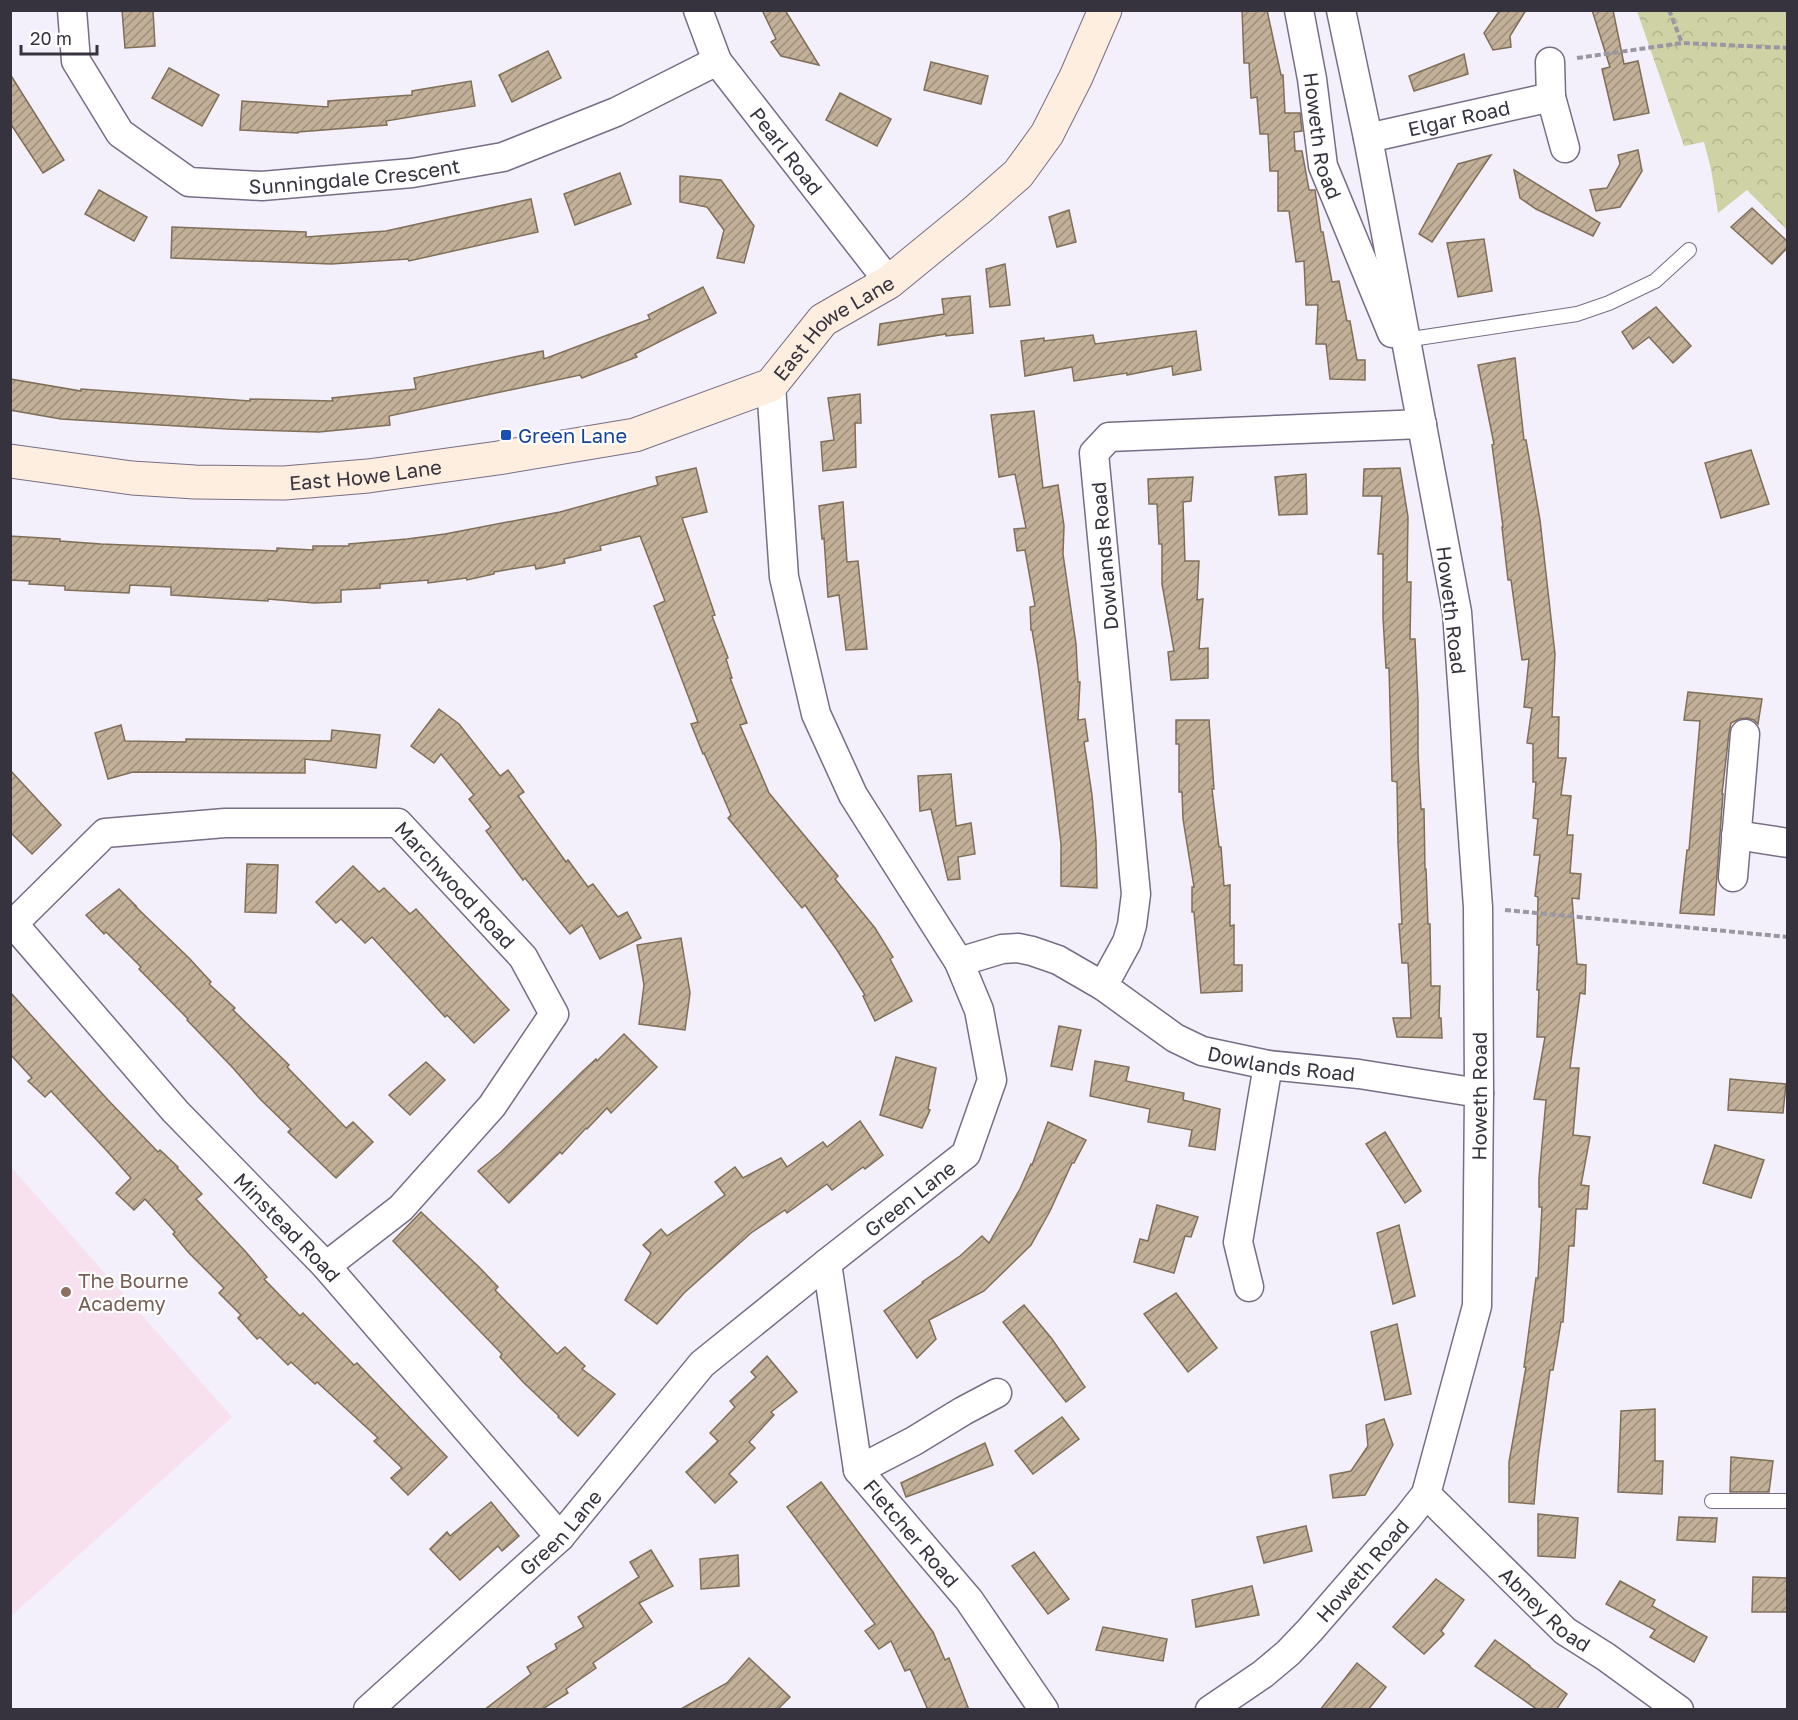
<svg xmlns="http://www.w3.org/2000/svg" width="1798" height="1720" font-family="'Golos Text',sans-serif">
	<defs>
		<pattern id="forest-crowns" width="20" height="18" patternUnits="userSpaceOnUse" patternTransform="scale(1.5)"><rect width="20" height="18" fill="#cfd2a4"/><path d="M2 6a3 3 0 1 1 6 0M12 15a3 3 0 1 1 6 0" fill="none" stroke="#b2b58e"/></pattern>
		<pattern id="building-hatch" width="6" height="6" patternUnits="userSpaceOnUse" patternTransform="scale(1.5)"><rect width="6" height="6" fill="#c2b098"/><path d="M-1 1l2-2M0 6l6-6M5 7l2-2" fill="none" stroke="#9e907d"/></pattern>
	</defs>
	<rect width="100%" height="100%" fill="#f4f0fb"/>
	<path fill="#f7e1ee" d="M11 1167 232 1417 11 1616H10Z"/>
	<path fill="url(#forest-crowns)" d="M1637 11H1787V230L1747 190 1718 213 1711 169 1704 142 1684 146Z"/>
	<g fill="url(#building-hatch)" stroke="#7f6f59" stroke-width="1.5">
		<path d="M122 10H153L155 46 125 48Z"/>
		<path d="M762 10H785L819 65 781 56 771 42 776 39Z"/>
		<path d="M1242 10H1267L1281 75H1283L1285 113H1300L1302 131 1294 132 1295 151H1302L1309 190H1315L1321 232H1323L1332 282 1339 281 1347 321H1350L1357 360H1365V380L1330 379 1326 344H1316L1318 305H1306L1304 261 1296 262 1289 211H1278V171H1270L1268 134H1260L1257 97 1251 98 1249 63H1244Z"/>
		<path d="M1500 10H1526L1510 36 1511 47 1493 50 1484 33Z"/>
		<path d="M1592 10H1613L1624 64 1638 61 1649 113 1614 120 1602 69 1610 67Z"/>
		<path d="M548 51 561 78 512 102 499 75Z"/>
		<path d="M1464 54 1468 74 1414 91 1409 76Z"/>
		<path d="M931 62 988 76 981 104 924 90Z"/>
		<path d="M169 68 219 95 202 126 152 98Z"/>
		<path d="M10 74 64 160 43 173 10 123Z"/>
		<path d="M471 81 475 106 386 121 387 125 298 132V133L240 130 242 101 328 107V101L412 95V91Z"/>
		<path d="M840 93 891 119 877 146 826 120Z"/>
		<path d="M1638 150 1642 171 1620 207 1596 211 1590 190 1607 188 1620 164 1618 155Z"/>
		<path d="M1491 155 1432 242 1419 234 1458 164Z"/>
		<path d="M1514 170 1600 223 1593 236 1536 209 1520 198Z"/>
		<path d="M620 173 631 204 575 225 564 194Z"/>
		<path d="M680 176 721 180 754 226 744 263 717 258 724 230 707 207 680 202Z"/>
		<path d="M99 190 147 217 134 241 85 214Z"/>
		<path d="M531 199 538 232 409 261 408 259 331 264 171 258 172 227 306 232V237L386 231Z"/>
		<path d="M1752 208 1788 242V247L1772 264 1731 227Z"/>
		<path d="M1069 210 1076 242 1057 247 1049 217Z"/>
		<path d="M1484 239 1492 291 1458 297 1447 243Z"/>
		<path d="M1005 264 1010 305 990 307 986 269Z"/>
		<path d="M703 287 716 313 635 354 637 357 582 378 580 375 389 416 390 425 319 432 227 429 61 419 10 410V379L81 391V389L250 401V399L333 401 332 398 416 389 414 378 543 351 544 359 650 319 648 315Z"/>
		<path d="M970 296 973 333 946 336V334L878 345 880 324 944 314 942 299Z"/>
		<path d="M1656 307 1691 346 1673 363 1649 337 1633 349 1622 332Z"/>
		<path d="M1196 331 1201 370 1173 375 1172 366 1127 375V373L1074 381 1072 367 1025 376 1021 341 1044 338V341L1093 335 1095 344Z"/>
		<path d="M1515 358 1524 440H1526L1540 520 1555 654 1552 717H1559L1558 758H1566L1561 795 1571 796 1567 835H1573L1570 873 1581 874 1579 899 1572 898 1577 964 1586 965 1585 994 1580 993 1570 1068H1579L1573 1135 1590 1137 1581 1185 1589 1186 1587 1209H1576L1574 1246H1569L1563 1322H1561L1553 1370H1550L1538 1458 1534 1504 1509 1502V1462L1526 1367H1524L1536 1278H1538L1542 1207H1539V1178L1546 1100 1534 1099 1545 1037H1537L1539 990H1537L1539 945H1537L1538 897 1535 896 1540 855H1534L1538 819 1533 818 1536 782H1533V744L1527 743 1532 708 1524 707 1529 659 1522 660 1511 580H1508L1502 527H1503L1492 445 1494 444 1478 365Z"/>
		<path d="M860 394 861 423H855L856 467 823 471 821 442 834 440 828 398Z"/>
		<path d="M1034 411 1043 488 1058 485 1064 526 1063 554 1076 644 1078 682H1080L1078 720 1085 719 1088 741 1084 742 1092 795 1096 841 1097 888 1061 886V844L1055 794 1038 665 1032 630H1031L1030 607 1035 606 1025 550 1017 551 1014 529 1026 528 1015 474 999 477 991 415Z"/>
		<path d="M1751 450 1769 504 1721 518 1705 463Z"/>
		<path d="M696 468 707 512 682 518 715 615 712 616 728 658 726 659 732 678H730L747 723 740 725 769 793 838 876 835 879 875 928 893 957 890 959 912 1001 875 1021 863 996 865 995 837 950 805 905 802 908 728 818 731 815 704 753 703 754 691 724 698 722 654 606 665 601 640 536 600 546 601 550 564 559 565 563 536 569 535 565 494 572V574L467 580 466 578 428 583V580L380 584V588L341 590V602L314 603 268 599V601L233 599 171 595V587L130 585 129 593 65 590V586L29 584 30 581 10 580V536L60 539V541L101 544 277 551V548L313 550V546H349V544L407 539 445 534 560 512 658 485 656 477Z"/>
		<path d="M1400 468 1408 517 1407 582H1411L1410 639H1415L1418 701V754L1421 809H1424L1425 869H1426L1428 924H1430L1431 986H1440L1439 1018H1441L1442 1038 1397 1037 1393 1018H1411L1408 963H1402L1399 924H1402L1398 843 1397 782 1392 781 1389 668H1386L1383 618V554H1378L1382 496H1363L1364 469Z"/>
		<path d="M1306 474 1307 514 1279 515 1275 477Z"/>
		<path d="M1193 477 1191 501 1183 502 1185 561H1199L1197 600 1203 599 1199 649 1208 648V678L1171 680 1168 652 1174 651 1162 584V544H1159L1157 504H1149L1148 479Z"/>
		<path d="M843 502 847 562 858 561 867 649 846 650 839 595 828 597 824 538 822 539 819 506Z"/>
		<path d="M1688 692 1762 699 1758 724 1754 720 1747 718 1739 719 1731 723 1729 733 1722 794H1723L1714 915 1680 913 1687 850H1689L1700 721 1684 720Z"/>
		<path d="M439 709 459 724 500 776 508 770 524 792 518 796 566 862 568 860 588 887 593 884 618 917 627 912 641 938 600 959 582 925 570 934 525 878 523 880 486 831 491 827 469 799 474 795 441 754 434 763 411 746Z"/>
		<path d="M1176 720H1209L1214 789H1212L1219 847H1221L1224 886 1230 885V926L1234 925V965H1242V991L1201 993 1194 912H1192V887H1194L1183 819 1182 792H1179V744H1176Z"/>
		<path d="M121 725 125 741 186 742V739L331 741 332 730 380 735 376 768 305 759V773L133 772 108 779 95 733Z"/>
		<path d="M10 770 61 825 32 854 10 832Z"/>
		<path d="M951 774 956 826 971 823 975 854 958 857 960 879 948 880 931 809 920 811 918 776Z"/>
		<path d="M247 864 278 865 276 913 245 912Z"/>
		<path d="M353 866 379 892 384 888 410 914 416 909 509 1010 474 1043 447 1015 445 1017 372 937 365 943 341 919 336 923 316 902Z"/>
		<path d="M119 889 136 906H135L189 958 211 982 209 984 235 1008 233 1010 289 1065 287 1067 346 1128 353 1122 373 1142 336 1178 288 1132 291 1129 260 1099 233 1068 187 1020 188 1019 139 969 141 967 106 932 104 934 86 915Z"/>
		<path d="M681 938 690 993 685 1030 639 1024 644 985 637 945Z"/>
		<path d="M10 992 108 1100 158 1152 160 1150 178 1167 177 1168 202 1194 196 1199 245 1251 267 1277 264 1279 300 1316 303 1313 354 1365 357 1363 447 1457 408 1495 391 1478 402 1468 374 1441 378 1438 317 1382 315 1384 291 1362 288 1365 260 1337 257 1339 238 1318 241 1315 219 1293 224 1288 189 1253 173 1234 175 1232 145 1199 134 1210 116 1193 131 1178 107 1151 51 1091 45 1097 28 1081 32 1078 10 1054Z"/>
		<path d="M1059 1026 1081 1030 1072 1070 1051 1066Z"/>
		<path d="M624 1034 657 1067 611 1113 607 1108 587 1129 586 1128 562 1154 560 1152 509 1203 478 1171 501 1152 584 1070 596 1059 597 1061Z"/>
		<path d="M896 1057 936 1068 928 1109 930 1110 922 1128 880 1115Z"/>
		<path d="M1095 1061 1129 1067 1126 1081 1184 1093 1183 1100 1220 1109 1215 1150 1189 1146 1192 1130 1148 1122 1150 1109 1090 1096Z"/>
		<path d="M426 1062 445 1080 410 1115 389 1095Z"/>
		<path d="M1730 1079 1786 1084 1783 1113 1728 1110Z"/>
		<path d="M860 1121 883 1155 865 1169 863 1167 832 1190 827 1184 787 1213 785 1210 751 1233 684 1293 657 1324 625 1300 651 1253 643 1245 661 1229 667 1236 725 1195 715 1182 735 1167 743 1178 781 1158 787 1167 823 1142 827 1147Z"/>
		<path d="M1048 1122 1086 1140 1074 1163H1072L1050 1211 1031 1245 984 1291 929 1320 936 1339 917 1358 884 1311 923 1283 922 1282 960 1256 982 1236 989 1243 1020 1189 1031 1164 1032 1165Z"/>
		<path d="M1385 1132 1421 1191 1405 1203 1366 1144Z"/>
		<path d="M1715 1145 1764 1160 1751 1198 1703 1183Z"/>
		<path d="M1157 1205 1198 1217 1191 1237 1185 1236 1174 1273 1134 1262 1140 1239 1148 1241Z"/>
		<path d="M421 1212 479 1267 498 1287 495 1290 557 1354 565 1347 585 1366 582 1369 615 1394 578 1436 558 1417 559 1416 524 1383 500 1357 502 1354 393 1241Z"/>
		<path d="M1399 1225 1415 1296 1393 1304 1377 1233Z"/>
		<path d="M1176 1293 1217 1348 1188 1372 1144 1314Z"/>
		<path d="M1024 1305 1052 1339 1085 1387 1066 1402 1003 1322Z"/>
		<path d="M1397 1324 1411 1394 1385 1400 1371 1332Z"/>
		<path d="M767 1356 797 1392 771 1412 774 1415 749 1442 755 1448 729 1474 737 1482 715 1503 686 1472 718 1441 710 1433 735 1407 730 1401 756 1377 751 1372Z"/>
		<path d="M1655 1409V1461H1663L1662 1494 1618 1492 1621 1411Z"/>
		<path d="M1062 1417 1079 1439 1033 1474 1015 1451Z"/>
		<path d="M1384 1419 1393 1445 1365 1495 1333 1498 1330 1475 1351 1471 1368 1446 1366 1425Z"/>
		<path d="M985 1443 993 1465 906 1497 901 1483Z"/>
		<path d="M1731 1457 1773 1461 1769 1492H1730Z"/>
		<path d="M821 1482 933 1632 945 1660 949 1658 969 1710H928L910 1669 905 1671 891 1641 879 1649 865 1631 875 1624 787 1507Z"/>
		<path d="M491 1502 519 1536 502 1551 498 1546 460 1580 430 1549 447 1532 450 1536Z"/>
		<path d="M1538 1514 1578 1518 1575 1558 1538 1556Z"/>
		<path d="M1679 1517 1717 1518 1715 1542 1677 1540Z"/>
		<path d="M1306 1526 1312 1551 1264 1563 1257 1537Z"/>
		<path d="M651 1550 673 1586 639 1603 652 1622 593 1663 596 1668 566 1689 568 1693 541 1710H484L531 1674 527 1667 557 1649 555 1644 584 1627 578 1617 639 1577 630 1562Z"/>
		<path d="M1034 1552 1069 1599 1048 1614 1012 1566Z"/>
		<path d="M738 1555 739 1586 701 1589 700 1559Z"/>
		<path d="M1753 1577 1788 1578V1612H1752Z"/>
		<path d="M1436 1579 1464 1600 1441 1631 1444 1634 1424 1654 1393 1627Z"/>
		<path d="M1620 1581 1655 1600 1652 1606 1707 1637 1694 1662 1650 1637 1655 1630 1606 1604Z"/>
		<path d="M1252 1586 1259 1615 1196 1627 1192 1600Z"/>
		<path d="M1103 1627 1167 1639 1163 1661 1096 1650Z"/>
		<path d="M1495 1640 1530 1666V1667L1567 1694 1556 1710H1538L1475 1666Z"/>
		<path d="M749 1658 790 1697 777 1710H679L727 1683Z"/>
		<path d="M1357 1663 1386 1687 1368 1710H1320Z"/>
	</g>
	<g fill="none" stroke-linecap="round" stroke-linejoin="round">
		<g stroke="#776d86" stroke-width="16">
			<g id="lane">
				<path d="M1405 340 1577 314 1609 303 1655 281 1689 250"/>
				<path d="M1712 1501H1788"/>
			</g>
		</g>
		<g stroke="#776d86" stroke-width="31">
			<g id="street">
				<path id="s1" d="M72 10 76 61 120 133 189 182 262 186 412 173 503 157 616 112 717 61"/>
				<path id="s2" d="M698 10 717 61 889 282"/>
				<path id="s3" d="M1299 10 1312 79 1323 166 1392 333"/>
				<path d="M1551 97 1565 148"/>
				<path id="s4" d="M1368 138 1551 97 1550 62"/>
				<path d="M1736 835 1788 843"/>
				<path d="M1733 877 1745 734"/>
				<path id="s5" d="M10 920 175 1111 326 1266 560 1537"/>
				<path id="s6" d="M13 924 105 833 225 823H398L523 957 554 1014 492 1106 401 1208 326 1266"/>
				<path id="s7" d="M959 962 1002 949 1018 948 1032 951 1058 960 1103 986 1175 1038 1202 1051 1268 1065 1359 1074 1479 1093"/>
				<path d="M1103 986 1127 942 1132 925 1136 894 1094 453 1109 437 1422 424"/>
				<path id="s8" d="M827 1263 858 1470 969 1600 1044 1710"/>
				<path d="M1249 1287 1238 1242 1268 1065"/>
				<path d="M858 1470 914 1441 963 1411 997 1393"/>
				<path id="s9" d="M1426 1494 1565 1631 1606 1657 1679 1710"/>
				<path id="s10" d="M368 1710 560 1537 702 1364 827 1263 966 1154 992 1080 979 1010 959 962 853 795 816 714 784 577 771 385"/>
				<path id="s11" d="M1210 1710 1263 1674 1288 1653 1310 1630 1408 1517 1426 1494 1477 1306 1479 1093 1478 907 1457 612 1368 138 1341 10"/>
			</g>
		</g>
		<g stroke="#776d86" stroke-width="35">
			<g id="secondary">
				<path id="s12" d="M10 461 132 478 195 482 284 483 368 476 498 458 635 435 771 385 823 320 889 282 977 210 1018 174 1047 134 1076 77 1105 10"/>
			</g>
		</g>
		<g stroke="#9b97a2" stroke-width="4" stroke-dasharray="6 3" stroke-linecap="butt">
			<path d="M1669 10 1682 43"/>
			<path d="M1787 10 1788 12"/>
			<path d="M1577 58 1682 43 1788 48"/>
			<path d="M1505 910 1788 937"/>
		</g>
		<use href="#lane" stroke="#fff" stroke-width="14"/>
		<use href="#street" stroke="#fff" stroke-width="28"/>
		<use href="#secondary" stroke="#feeedf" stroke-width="33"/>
	</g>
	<rect fill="#1a4fb4" stroke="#fff" stroke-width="2" x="500" y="429" width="12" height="12" rx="3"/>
	<circle fill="#8d6e63" stroke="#fff" stroke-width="2" cx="66" cy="1292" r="6"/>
	<g text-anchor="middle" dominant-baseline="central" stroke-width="4.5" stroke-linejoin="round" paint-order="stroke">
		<g font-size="20" fill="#37333e" stroke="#fff">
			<text stroke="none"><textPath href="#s4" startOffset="93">Elgar Road</textPath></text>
			<text stroke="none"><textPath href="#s3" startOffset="128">Howeth Road</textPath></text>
			<text stroke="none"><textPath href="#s2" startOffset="168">Pearl Road</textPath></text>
			<text stroke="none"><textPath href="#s1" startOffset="386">Sunningdale Crescent</textPath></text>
			<text stroke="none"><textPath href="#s12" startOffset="861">East Howe Lane</textPath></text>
			<text stroke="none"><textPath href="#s12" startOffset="357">East Howe Lane</textPath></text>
			<text transform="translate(1104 556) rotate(-95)">Dowlands Road</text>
			<text transform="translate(1452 610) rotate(83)">Howeth Road</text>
			<text stroke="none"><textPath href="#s6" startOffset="507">Marchwood Road</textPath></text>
			<text stroke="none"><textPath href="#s7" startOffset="354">Dowlands Road</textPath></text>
			<text stroke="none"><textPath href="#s11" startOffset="712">Howeth Road</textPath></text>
			<text stroke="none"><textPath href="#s10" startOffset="748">Green Lane</textPath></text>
			<text stroke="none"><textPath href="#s5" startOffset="414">Minstead Road</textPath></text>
			<text stroke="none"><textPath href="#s10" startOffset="262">Green Lane</textPath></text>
			<text stroke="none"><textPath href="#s8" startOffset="292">Fletcher Road</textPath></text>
			<text stroke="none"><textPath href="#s11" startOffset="208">Howeth Road</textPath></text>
			<text stroke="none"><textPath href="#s9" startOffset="166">Abney Road</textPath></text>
		</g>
		<g font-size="20" fill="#164399" stroke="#fff" text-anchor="start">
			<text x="518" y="435">Green Lane</text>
		</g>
		<g font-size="20" fill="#785e54" stroke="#fff" text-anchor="start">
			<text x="78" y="1280">The Bourne<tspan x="78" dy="23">Academy</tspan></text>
		</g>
	</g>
	<rect width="1798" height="1720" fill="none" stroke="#37333e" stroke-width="24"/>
	<path d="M21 45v9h76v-9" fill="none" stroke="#37333e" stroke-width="3"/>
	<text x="30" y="45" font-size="18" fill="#37333e" stroke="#ffffff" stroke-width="4.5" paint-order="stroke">20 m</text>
</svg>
